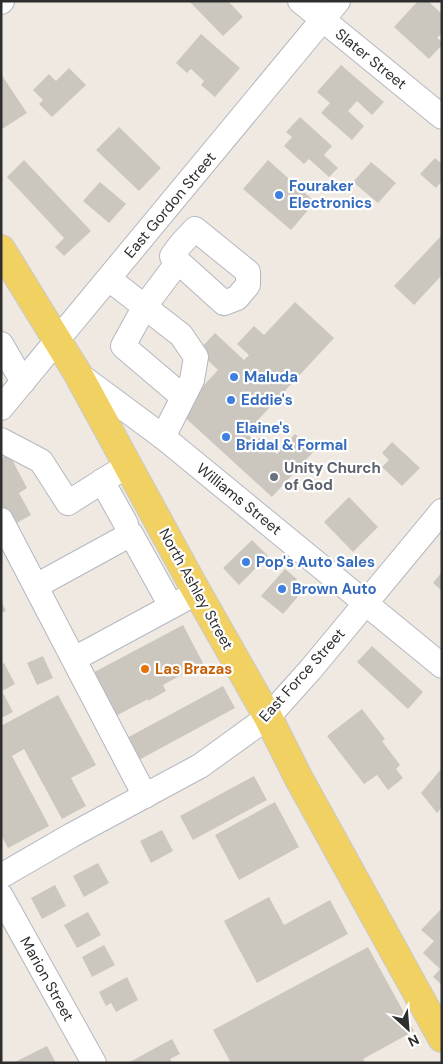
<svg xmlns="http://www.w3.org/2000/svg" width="443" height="1064" font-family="'DM Sans',sans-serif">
	<rect width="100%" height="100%" fill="#efe9e1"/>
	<g fill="#cbc7bf">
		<path d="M189 1H228L243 17 223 36Z"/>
		<path d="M418 1H428L442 14V33L437 38 442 42V45L429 59 394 27Z"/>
		<path d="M201 34 240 68 215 97 201 85 204 81 191 69 187 73 176 63Z"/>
		<path d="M341 65 384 102 372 115 357 101 348 111 364 126 352 140 321 113 330 103 317 92Z"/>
		<path d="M69 68 86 85 52 117 39 104 43 100 33 90 49 74 56 81Z"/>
		<path d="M1 74 27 113 2 129 1 128Z"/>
		<path d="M300 117 332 146 324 155 338 168 329 177 309 159 304 164 284 146 292 137 286 132Z"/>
		<path d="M119 127 161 168 139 191 96 150Z"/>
		<path d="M435 158 442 164V181L436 188 420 174Z"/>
		<path d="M24 160 91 231 64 256 55 247 64 238 7 177Z"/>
		<path d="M268 160 315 202 291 230 243 189Z"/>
		<path d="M371 162 396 183 378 203 353 182Z"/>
		<path d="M100 182 126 204 109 223 83 201Z"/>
		<path d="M442 235V275L414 305 394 286Z"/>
		<path d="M295 302 334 338 246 433 256 442 259 438 277 454 295 434 314 451 272 497 179 412 218 370 198 351 215 333 244 360 249 355 237 344 254 326 264 335Z"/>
		<path d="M392 442 420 468 402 486 382 467 389 460 382 453Z"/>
		<path d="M9 454 27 488 19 493 31 515 13 525 1 503V458Z"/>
		<path d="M349 497 378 527 353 552 324 522Z"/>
		<path d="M252 540 268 556 239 585 223 568Z"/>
		<path d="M285 569 297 579 292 585 301 593 283 614 261 596Z"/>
		<path d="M442 572V591L433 583Z"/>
		<path d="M1 601 6 611 1 613Z"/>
		<path d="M183 625 203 663 163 685 166 691 148 701V699L110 719 87 676Z"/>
		<path d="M372 646 423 692 408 709 357 662Z"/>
		<path d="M43 656 53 678 37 685 27 663Z"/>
		<path d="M4 663 15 684 2 691 13 712 1 718V665Z"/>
		<path d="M223 686 235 708 137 761 125 739Z"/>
		<path d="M58 695 96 765 71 778 86 806 62 819 24 749 12 756 49 826 8 848 1 835V726Z"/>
		<path d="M362 709 385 739 382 741 400 765 396 769 403 778 388 790 377 775 364 784 327 736Z"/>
		<path d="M442 768V807L437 813 421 793Z"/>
		<path d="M254 776 267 800 193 840 180 816Z"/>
		<path d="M275 802 299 847 239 880 215 835Z"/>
		<path d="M162 830 173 851 151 863 140 841Z"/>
		<path d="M98 863 109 883 84 897 73 876Z"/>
		<path d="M55 885 66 906 42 919 31 898Z"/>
		<path d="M269 897 284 925 330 900 348 934 257 983 224 921Z"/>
		<path d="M442 908V985L433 977 440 969 423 953 434 941 421 930Z"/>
		<path d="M88 912 101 935 77 948 64 925Z"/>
		<path d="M104 945 115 965 92 977 82 957Z"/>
		<path d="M368 947 414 1031 363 1059 365 1063H231L213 1030Z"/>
		<path d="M127 977 138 1000 116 1012 111 1003 106 1006 99 992Z"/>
		<path d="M172 1039 180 1054 170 1059 172 1063H128Z"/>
		<path d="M47 1046 56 1063H13Z"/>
	</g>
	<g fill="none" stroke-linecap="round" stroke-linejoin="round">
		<g stroke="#b4b7c1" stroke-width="26">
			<g id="minor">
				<path d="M300 1 442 117"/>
				<path d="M1 2 2 1"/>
				<path d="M195 229 248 272V285L237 298 224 303 172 256 181 244Z"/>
				<path d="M178 262 145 306 123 346 183 397"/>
				<path d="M109 279 181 335 196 357 192 380 163 437"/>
				<path d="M1 344 23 382"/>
				<path d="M78 374 163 437 442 666"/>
				<path d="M1 408 338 1"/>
				<path d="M1 440 41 461 68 503 128 465"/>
				<path d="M102 481 126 524"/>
				<path d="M1 520 145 796"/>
				<path d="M36 586 131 534 171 606"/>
				<path d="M74 659 185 599"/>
				<path d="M1 876 72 835 200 766 268 717 311 669 442 511"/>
				<path d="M1 896 94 1063"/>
			</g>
		</g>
		<g stroke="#c9c9c9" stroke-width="30">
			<path id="major" d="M1 249 78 374 193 585 268 717 298 777 442 1038"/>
		</g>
		<use href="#minor" stroke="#fff" stroke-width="24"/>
		<use href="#major" stroke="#f2d163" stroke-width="28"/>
	</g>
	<g fill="#3f7fe0" stroke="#fff" stroke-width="2">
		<circle cx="279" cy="195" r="5"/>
		<circle cx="234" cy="377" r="5"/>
		<circle cx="231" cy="400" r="5"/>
		<circle cx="226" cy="437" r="5"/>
		<circle cx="246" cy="562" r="5"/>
		<circle cx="282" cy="589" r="5"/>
	</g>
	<circle fill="#6b7280" stroke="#fff" stroke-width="2" cx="274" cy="477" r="5"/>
	<circle fill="#e8710a" stroke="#fff" stroke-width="2" cx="145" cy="669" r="5"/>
	<g text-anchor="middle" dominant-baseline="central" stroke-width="4.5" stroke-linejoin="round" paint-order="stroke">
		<g font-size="15" fill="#2e2e2e" stroke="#fff">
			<text transform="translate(371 59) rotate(39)">Slater Street</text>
			<text transform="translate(170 205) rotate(-50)">East Gordon Street</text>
			<text transform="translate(239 499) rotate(39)">Williams Street</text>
			<text transform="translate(196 589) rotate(61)">North Ashley Street</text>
			<text transform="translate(302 675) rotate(-48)">East Force Street</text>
			<text transform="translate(47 979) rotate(61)">Marion Street</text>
		</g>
		<g font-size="15" font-weight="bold" fill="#366cbe" stroke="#fff" text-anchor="start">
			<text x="289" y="186">Fouraker<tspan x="289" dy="17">Electronics</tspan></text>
			<text x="244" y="377">Maluda</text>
			<text x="241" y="400">Eddie's</text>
			<text x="236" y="428">Elaine's<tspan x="236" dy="17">Bridal &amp; Formal</tspan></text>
			<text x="256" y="562">Pop's Auto Sales</text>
			<text x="292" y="589">Brown Auto</text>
		</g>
		<g font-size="15" font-weight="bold" fill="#5b616d" stroke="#fff" text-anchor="start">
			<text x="284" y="468">Unity Church<tspan x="284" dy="17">of God</tspan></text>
		</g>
		<g font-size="15" font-weight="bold" fill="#c56008" stroke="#fff" text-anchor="start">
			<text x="155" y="669">Las Brazas</text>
		</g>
	</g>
	<rect width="443" height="1064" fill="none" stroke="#2e2e2e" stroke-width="5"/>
	<g transform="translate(408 1029) rotate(154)" stroke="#ffffff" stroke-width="4" paint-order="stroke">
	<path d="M0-4L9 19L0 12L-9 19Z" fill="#2e2e2e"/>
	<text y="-8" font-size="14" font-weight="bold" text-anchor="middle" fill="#2e2e2e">N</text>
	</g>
</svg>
